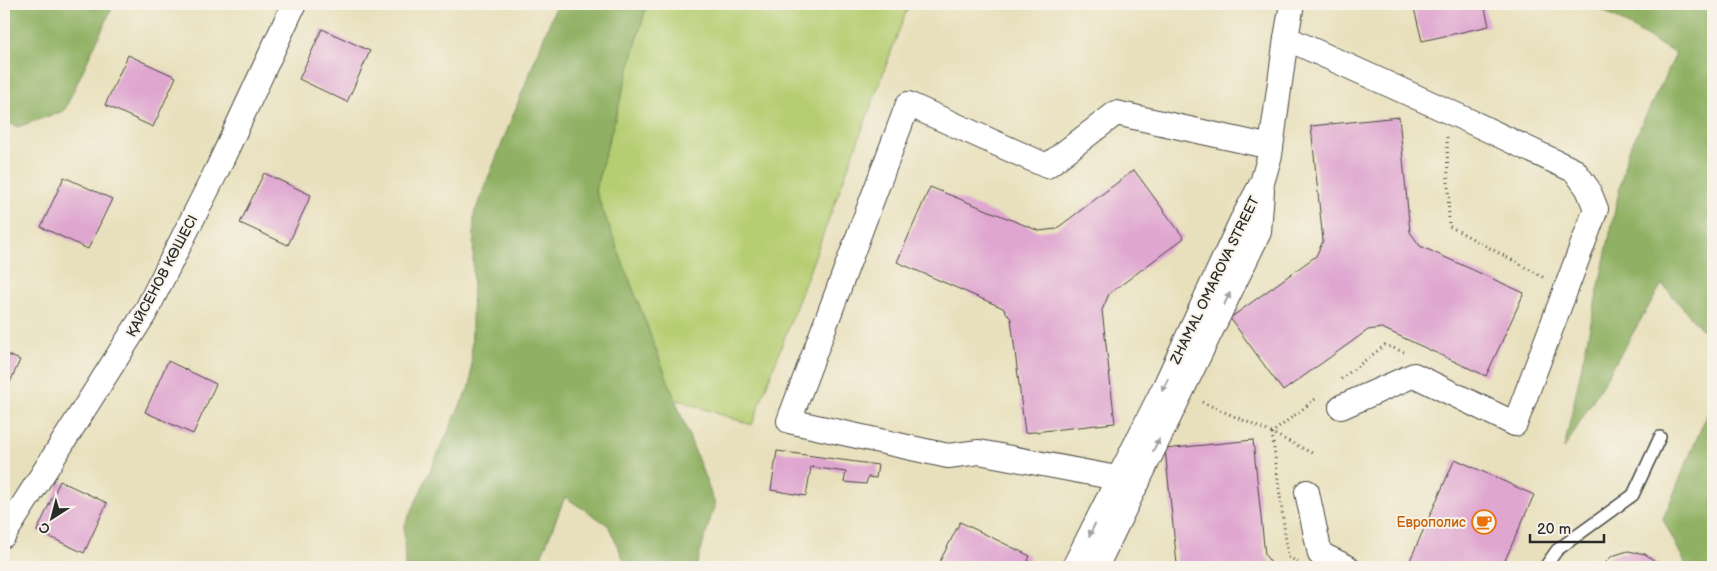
<svg xmlns="http://www.w3.org/2000/svg" width="1717" height="571" font-family="'Balsamiq Sans',sans-serif">
	<rect width="100%" height="100%" fill="#f7f3e8"/>
	<filter id="ink" filterUnits="userSpaceOnUse"><feTurbulence type="fractalNoise" baseFrequency=".02" numOctaves="2"/><feDisplacementMap in="SourceGraphic" scale="10" xChannelSelector="R" yChannelSelector="G"/><feConvolveMatrix kernelMatrix="1 2 1 2 8 2 1 2 1" color-interpolation-filters="sRGB"/></filter>
	<filter id="wash" filterUnits="userSpaceOnUse"><feTurbulence type="fractalNoise" baseFrequency=".0096" numOctaves="4" result="noise"/><feDisplacementMap in="SourceGraphic" scale="20" xChannelSelector="R" yChannelSelector="G"/><feGaussianBlur stdDeviation="1.12" result="paint"/><feColorMatrix in="noise" values="0 0 0 0 0 0 0 0 0 0 0 0 0 0 0 0 0 1.4 0 .05"/><feComposite in="paint" operator="in"/></filter>
	<g filter="url(#wash)">
		<rect width="100%" height="100%" fill="#e8e0bc"/>
		<path fill="#b6ce72" stroke="#707c4e" d="M647 4H909L752 425 675 399 595 190Z"/>
		<g fill="#90b164" stroke="#5e6e48">
			<path d="M4 4H114L64 111 17 127 4 121Z"/>
			<path d="M557 4H647L595 190 715 504 696 567H627L608 525 565 497 537 567H405L404 527 471 382 474 214Z"/>
			<path d="M1592 4H1713V342L1662 284 1564 449 1627 154 1676 54Z"/>
			<path d="M1713 400V567H1687L1663 519Z"/>
		</g>
		<g id="blocks">
			<g fill="#dfa6d0">
				<path d="M1413 4H1484L1489 26 1422 41Z"/>
				<path d="M322 29 370 51 347 102 299 79Z"/>
				<path d="M128 55 176 77 153 127 105 105Z"/>
				<path d="M1399 117 1410 232 1420 246 1524 293 1486 376 1382 328 1368 330 1283 391 1230 318 1316 256 1323 241 1311 126Z"/>
				<path d="M1134 170 1184 238 1109 294 1102 310 1115 423 1025 433 1011 319 1003 308 897 262 930 187 1039 231 1056 229Z"/>
				<path d="M264 173 311 195 288 245 240 223Z"/>
				<path d="M64 177 112 199 88 249 41 227Z"/>
				<path d="M4 353 20 360 4 396Z"/>
				<path d="M168 361 216 384 193 434 145 412Z"/>
				<path d="M1253 440 1265 555 1274 567H1176L1177 564 1165 449Z"/>
				<path d="M777 451 878 465 876 478 868 477 866 484 844 482 846 472 811 467 806 496 771 490Z"/>
				<path d="M1455 459 1534 495 1502 567H1407Z"/>
				<path d="M60 481 107 503 84 553 37 531Z"/>
				<path d="M960 522 1030 556 1025 567H937Z"/>
				<path d="M1628 551 1645 554 1663 567H1601L1612 556Z"/>
			</g>
		</g>
	</g>
	<g filter="url(#ink)">
		<use href="#blocks" fill-opacity="0" stroke="#474641" stroke-width="1"/>
		<g fill="none" stroke-linecap="round" stroke-linejoin="round">
			<g stroke="#474641" stroke-width="14">
				<path id="service" d="M1545 567 1557 550 1633 495 1660 437"/>
			</g>
			<g stroke="#474641" stroke-width="26">
				<g id="minor">
					<path d="M1286 38 1465 119 1575 171 1588 189 1596 209 1515 424 1414 375 1341 407"/>
					<path d="M1138 482 979 452 948 456 789 421 908 104 1047 166 1116 113 1271 147"/>
					<path d="M1307 492 1320 554 1347 567"/>
					<path d="M4 535 145 313 217 170 294 4"/>
					<path d="M1074 567 1165 386 1241 222 1262 183 1270 155 1286 38 1292 4"/>
					<path d="M1096 567 1259 232 1262 190"/>
				</g>
			</g>
			<g stroke="#474641" stroke-width="3" stroke-dasharray="1 4" stroke-linecap="butt">
				<path d="M1447 137 1449 226 1545 278"/>
				<path d="M1341 379 1385 345 1404 352"/>
				<path d="M1202 402 1272 433 1314 454"/>
				<path d="M1298 562 1288 557 1272 433 1318 397"/>
			</g>
			<use href="#service" stroke="#fff" stroke-width="11"/>
			<use href="#minor" stroke="#fff" stroke-width="24"/>
		</g>
		<defs><path id="oneway-solid" d="M-6-.8H1V-3.2L6.5 0L1 3.2V.8H-6Z" transform="scale(1.25)"/></defs>
		<g fill="#a0a0a0">
			<use href="#oneway-solid" transform="translate(1227 299) rotate(-64)"/>
			<use href="#oneway-solid" transform="translate(1165 385) rotate(116)"/>
			<use href="#oneway-solid" transform="translate(1156 445) rotate(-64)"/>
			<use href="#oneway-solid" transform="translate(1092 530) rotate(116)"/>
		</g>
	</g>
	<defs>
		<g id="cafe-ring" transform="scale(1.25)"><circle r="9.5" fill="#f7f3e8" stroke="#e8710a" stroke-width="1.5"/><path d="M-5.5-4.5H6V0H3Q3 3.5 0 3.5H-2.5Q-5.5 3.5-5.5 0ZM3-3.2v2h1.7v-2ZM-6 4.5H4V6H-6Z" fill="#e8710a"/></g>
	</defs>
	<g fill-rule="evenodd">
		<use href="#cafe-ring" x="1484" y="522"/>
	</g>
	<g text-anchor="middle" dominant-baseline="central" stroke-width="4" stroke-linejoin="round" paint-order="stroke">
		<g font-size="14" fill="#2b2b2b" stroke="#f7f3e8">
			<text transform="translate(162 276) rotate(-62)">ҚАЙСЕНОВ КӨШЕСІ</text>
			<text transform="translate(1215 280) rotate(-64)">ZHAMAL OMAROVA STREET</text>
		</g>
		<g font-size="14" fill="#c56008" stroke="#f7f3e8" text-anchor="end">
			<text x="1466" y="522">Европолис</text>
		</g>
	</g>
	<rect width="1717" height="571" fill="none" stroke="#f7f3e8" stroke-width="20"/>
	<g transform="translate(52 518) rotate(216)" stroke="#f7f3e8" stroke-width="4" paint-order="stroke">
	<path d="M0-4L9 19L0 12L-9 19Z" fill="#2b2b2b"/>
	<text y="-8" font-size="14" font-weight="bold" text-anchor="middle" fill="#2b2b2b">С</text>
	</g>
	<path d="M1530 534v8h74v-8" fill="none" stroke="#2b2b2b" stroke-width="2.5"/>
	<text x="1537" y="534" font-size="15" fill="#2b2b2b" stroke="#f7f3e8" stroke-width="4" paint-order="stroke">20 m</text>
</svg>
